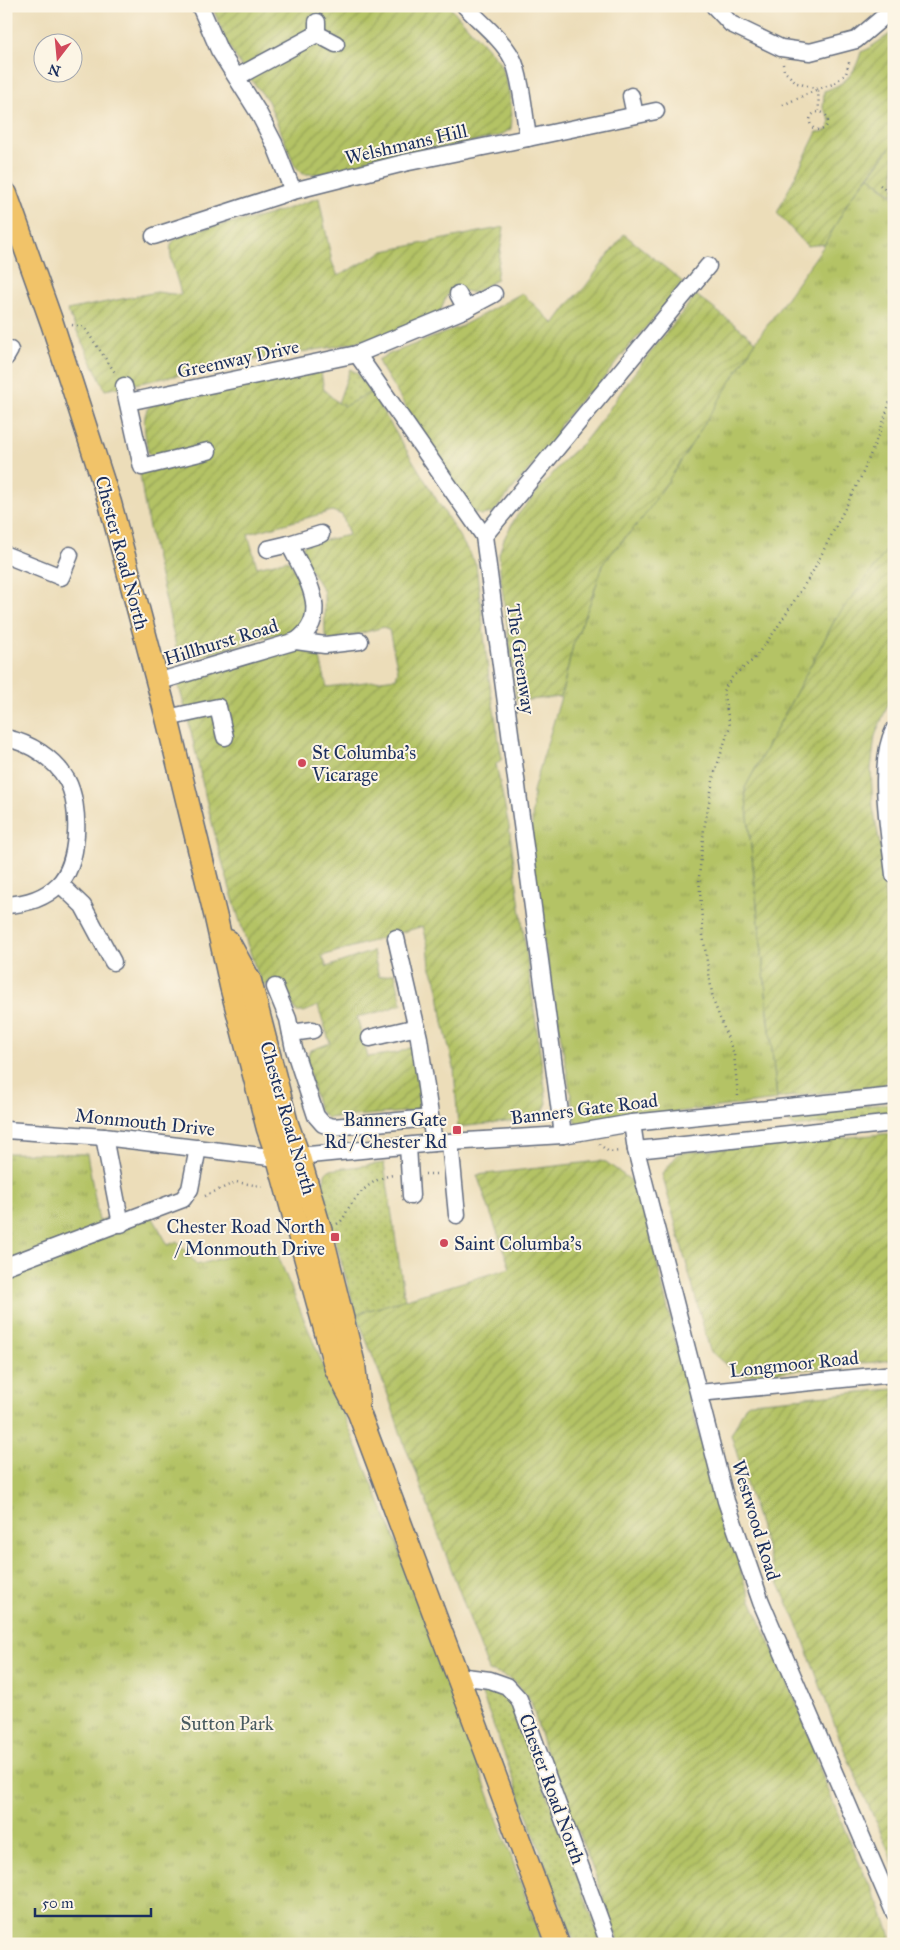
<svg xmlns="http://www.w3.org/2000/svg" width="900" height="1950" font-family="'IM FELL Great Primer',serif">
	<defs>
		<pattern id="grass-dots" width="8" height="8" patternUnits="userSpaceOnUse" patternTransform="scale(1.25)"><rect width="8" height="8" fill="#b4c365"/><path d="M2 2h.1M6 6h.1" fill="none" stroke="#929f56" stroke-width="1.8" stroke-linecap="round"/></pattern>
		<pattern id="park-tufts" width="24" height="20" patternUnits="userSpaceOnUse" patternTransform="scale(1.25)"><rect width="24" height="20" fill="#b4c365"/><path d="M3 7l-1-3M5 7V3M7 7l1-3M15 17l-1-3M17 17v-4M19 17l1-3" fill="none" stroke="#929f56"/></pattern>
		<pattern id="garden-furrows" width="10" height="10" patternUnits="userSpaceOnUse" patternTransform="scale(1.25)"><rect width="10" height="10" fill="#b4c365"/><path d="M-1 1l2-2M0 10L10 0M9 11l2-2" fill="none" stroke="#929f56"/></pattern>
	</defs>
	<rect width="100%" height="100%" fill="#fcf5e5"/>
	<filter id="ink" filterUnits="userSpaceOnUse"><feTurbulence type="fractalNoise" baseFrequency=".02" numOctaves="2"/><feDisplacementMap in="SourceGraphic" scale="10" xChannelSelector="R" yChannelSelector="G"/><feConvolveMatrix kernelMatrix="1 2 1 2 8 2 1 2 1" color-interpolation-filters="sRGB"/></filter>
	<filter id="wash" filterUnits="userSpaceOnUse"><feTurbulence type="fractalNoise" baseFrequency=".0096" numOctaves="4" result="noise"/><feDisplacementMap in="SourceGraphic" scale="20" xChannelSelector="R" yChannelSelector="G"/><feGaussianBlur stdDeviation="1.12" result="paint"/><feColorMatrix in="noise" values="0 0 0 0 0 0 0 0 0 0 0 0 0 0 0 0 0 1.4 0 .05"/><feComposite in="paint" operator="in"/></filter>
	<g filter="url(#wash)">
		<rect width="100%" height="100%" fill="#ecddb9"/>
		<g fill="url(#grass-dots)" stroke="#687962">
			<path d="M350 369 357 373 371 392 345 406 338 403Z"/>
			<path d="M894 1103V1117L794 1127 788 1121 790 1113Z"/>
			<path d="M384 1163 405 1300 356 1314 322 1193 325 1174 329 1170Z"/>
			<path d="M486 1687H494L511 1697 602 1944H575L480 1689Z"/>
		</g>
		<g fill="url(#park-tufts)" stroke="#687962">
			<path d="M869 176 894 197V540L854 597 836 618 745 788 777 1100 576 1124 531 867 533 791 561 697 573 645 590 603 604 562 641 520 666 484 756 341 825 244 851 197Z"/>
			<path d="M6 1153 87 1154 99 1221 147 1207 168 1245 177 1241 197 1265 273 1244 397 1544 543 1944H6Z"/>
		</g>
		<g fill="url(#garden-furrows)" stroke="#687962">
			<path d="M212 6H449L498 60C508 77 514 111 511 129L499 136 321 174H303L295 166 268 101 245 72 227 43Z"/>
			<path d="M894 31V195L869 176 890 148 851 197 825 244 807 246 777 213 817 132C834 133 832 117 823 109L824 91C845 84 855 74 861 52L868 49Z"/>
			<path d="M319 198 332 262 338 276 384 251 504 227 496 280 473 293C452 287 447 289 441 311L393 334 328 348 269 357 105 390 67 310 157 292 181 295C179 282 166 253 172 243 181 228 250 221 268 215 285 210 302 203 319 198Z"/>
			<path d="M624 234 684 283 627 349 594 391 588 392 585 394 560 425 558 434 493 513 481 515 470 511 380 365 378 360 387 355 460 327 522 293 554 324 570 302 585 287Z"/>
			<path d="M696 295 756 341 678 466 645 515 604 562 590 603 573 645 561 697 517 701 500 572 499 554 504 539 515 518 567 457 584 442 608 411 631 377Z"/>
			<path d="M321 372 324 390 338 403 345 406 371 392 476 564 489 679 502 759 496 764 509 826 547 1103 541 1116 535 1119 458 1127 454 1068 443 1023 438 986 430 966 428 946 423 926 322 956 327 967 373 951 379 977 395 973 402 1004 383 1011 357 1017 368 1057 397 1053 412 1047C425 1060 420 1094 418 1111L327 1118 318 1109 307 1062 309 1051 330 1043 318 1006 304 1012H297L293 1006 283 980 262 986C240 927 221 861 206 799 197 761 190 722 178 684L292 647 318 650 327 687 396 678 398 671 389 630 385 629 384 627 333 641 328 639 325 634 324 592 306 562 303 546 306 544 349 535 342 515 332 511 248 534 257 567 288 560 291 563 310 606 301 632 289 635H272L179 663C168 599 147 537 140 473L157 459 148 453C146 438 138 410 155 402Z"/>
			<path d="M894 540V689L875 736 871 770 873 807 881 850 894 1000V1072L883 1086 777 1098 745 788 836 618 863 583Z"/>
			<path d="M894 1133V1360L739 1376 710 1351 662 1174 679 1153Z"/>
			<path d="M599 1161 606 1162 633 1182 648 1225 687 1389 715 1494 738 1555 742 1576 750 1598 801 1713 823 1777 850 1843 881 1909 894 1944H619L598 1882 544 1747 531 1702 519 1686 505 1676 489 1671 423 1493 416 1471 405 1447 388 1395 356 1314 510 1268 477 1175Z"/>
			<path d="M894 1389V1868L889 1852 842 1745 799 1628 774 1573 731 1435 746 1405 751 1402Z"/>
		</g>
	</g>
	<g filter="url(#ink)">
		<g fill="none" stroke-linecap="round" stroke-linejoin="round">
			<g stroke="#646c7e" stroke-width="19">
				<g id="minor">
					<path d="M200 6 219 50 258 112 274 143 293 191 404 163 528 138C525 119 521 74 512 58 502 39 480 22 465 6"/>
					<path d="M714 6 731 24 781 48 810 52 856 40 894 8"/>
					<path d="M317 34 336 44"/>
					<path d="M237 77 317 34V22"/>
					<path d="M631 96 635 115"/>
					<path d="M528 138 656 111"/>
					<path d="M154 236 293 191"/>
					<path d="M458 294 466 309 494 294"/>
					<path d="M466 309 357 354 484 536"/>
					<path d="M6 357 10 350"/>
					<path d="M124 386 142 467 208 451"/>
					<path d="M128 402 357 354"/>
					<path d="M289 544 321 534"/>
					<path d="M268 549 289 544C304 574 334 615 296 641"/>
					<path d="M6 555 61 577 70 555"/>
					<path d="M157 682 296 641 325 645 360 641"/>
					<path d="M167 718 218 707 225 737"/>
					<path d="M894 730C876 765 890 836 894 875"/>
					<path d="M6 738C30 743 54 758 67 780 81 806 80 864 58 885 44 899 25 904 6 905"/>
					<path d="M60 884 83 906 113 962"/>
					<path d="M396 938 419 1038 434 1143"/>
					<path d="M275 987 288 1019 294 1049 316 1116 323 1124 333 1127 430 1118"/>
					<path d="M291 1033 313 1030"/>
					<path d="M370 1038 417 1027"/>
					<path d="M632 1123 636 1150 726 1501 761 1602 894 1912"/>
					<path d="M6 1130 104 1137 278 1158 434 1143 563 1135 632 1123 894 1096"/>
					<path d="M563 1135 484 536 708 266"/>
					<path d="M104 1137 121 1224"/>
					<path d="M450 1142 457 1215"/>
					<path d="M408 1146 411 1196"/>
					<path d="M636 1150 894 1123"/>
					<path d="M6 1266 183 1199 190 1189 198 1148"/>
					<path d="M699 1393 894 1374"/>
					<path d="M457 1676 490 1680 507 1686 519 1699 609 1944"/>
				</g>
			</g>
			<g stroke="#646c7e" stroke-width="25">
				<g id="highway">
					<path d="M6 194 52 323 110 503 167 718 216 918 231 986 268 1129 278 1158 336 1369 359 1413 558 1944"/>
					<path d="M228 941 250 981 287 1124 299 1157 321 1232 354 1365 358 1402"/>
				</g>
			</g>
			<g stroke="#646c7e" stroke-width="2.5" stroke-dasharray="1 4" stroke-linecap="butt">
				<path d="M783 64 784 71 797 83 818 89 833 84 846 74 850 59"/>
				<path d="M783 105 818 89 819 111"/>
				<circle cx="819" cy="121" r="9"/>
				<path d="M880 185 894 197"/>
				<path d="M72 325 84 327 116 374"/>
				<path d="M738 1096 734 1054 713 1000 703 935 699 877 704 829 714 775 730 726 723 691 733 676 753 660 775 631 812 573 862 475 882 426 894 390"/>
				<path d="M599 1144 609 1152 621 1151"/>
				<path d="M425 1174H437"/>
				<path d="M205 1196 236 1182 266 1187"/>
				<path d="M337 1224C344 1220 344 1216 348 1209 359 1192 374 1177 394 1175"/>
			</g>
			<use href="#minor" stroke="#fff" stroke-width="16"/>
			<use href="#highway" stroke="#f1c369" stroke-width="22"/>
		</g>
	</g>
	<g fill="#d1495b" stroke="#fcf5e5" stroke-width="2">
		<circle cx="302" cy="763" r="5"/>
		<rect x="452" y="1125" width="10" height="10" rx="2.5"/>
		<rect x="330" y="1232" width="10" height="10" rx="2.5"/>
		<circle cx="444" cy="1243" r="5"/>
	</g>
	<g text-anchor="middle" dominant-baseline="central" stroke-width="4" stroke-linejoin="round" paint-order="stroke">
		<g font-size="19" fill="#1b2f5e" stroke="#fcf5e5">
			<text transform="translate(406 144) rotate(-13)">Welshmans Hill</text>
			<text transform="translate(238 359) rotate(-12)">Greenway Drive</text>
			<text transform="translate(122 553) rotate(75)">Chester Road North</text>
			<text transform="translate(221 642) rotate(-17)">Hillhurst Road</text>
			<text transform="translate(521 659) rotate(82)">The Greenway</text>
			<text transform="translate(584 1109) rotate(-7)">Banners Gate Road</text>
			<text transform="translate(288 1118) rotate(74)">Chester Road North</text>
			<text transform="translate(145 1122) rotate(6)">Monmouth Drive</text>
			<text transform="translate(794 1364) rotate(-6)">Longmoor Road</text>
			<text transform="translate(756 1520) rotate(73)">Westwood Road</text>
			<text transform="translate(552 1789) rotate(70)">Chester Road North</text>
		</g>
		<g font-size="19" fill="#1b2f5e" stroke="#fcf5e5" text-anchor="start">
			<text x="312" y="752">St Columba's<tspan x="312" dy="22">Vicarage</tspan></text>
			<text x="447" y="1119" text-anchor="end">Banners Gate<tspan x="447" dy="22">Rd / Chester Rd</tspan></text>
			<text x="325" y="1226" text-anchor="end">Chester Road North<tspan x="325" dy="22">/ Monmouth Drive</tspan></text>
			<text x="454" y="1243">Saint Columba's</text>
		</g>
		<g font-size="19" fill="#495b60" stroke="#fcf5e5">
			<text x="227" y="1723">Sutton Park</text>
		</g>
	</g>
	<rect width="900" height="1950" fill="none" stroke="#fcf5e5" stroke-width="25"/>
	<g transform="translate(58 58) rotate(196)"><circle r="24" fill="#fcf5e5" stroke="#a2a6af"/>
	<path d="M0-4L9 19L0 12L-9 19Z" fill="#d1495b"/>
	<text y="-8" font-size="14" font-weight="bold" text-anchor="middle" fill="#1b2f5e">N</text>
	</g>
	<path d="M35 1908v8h116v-8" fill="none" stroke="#1b2f5e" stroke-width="2.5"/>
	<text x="42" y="1908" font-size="15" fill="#1b2f5e" stroke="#fcf5e5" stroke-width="4" paint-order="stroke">50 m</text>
</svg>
